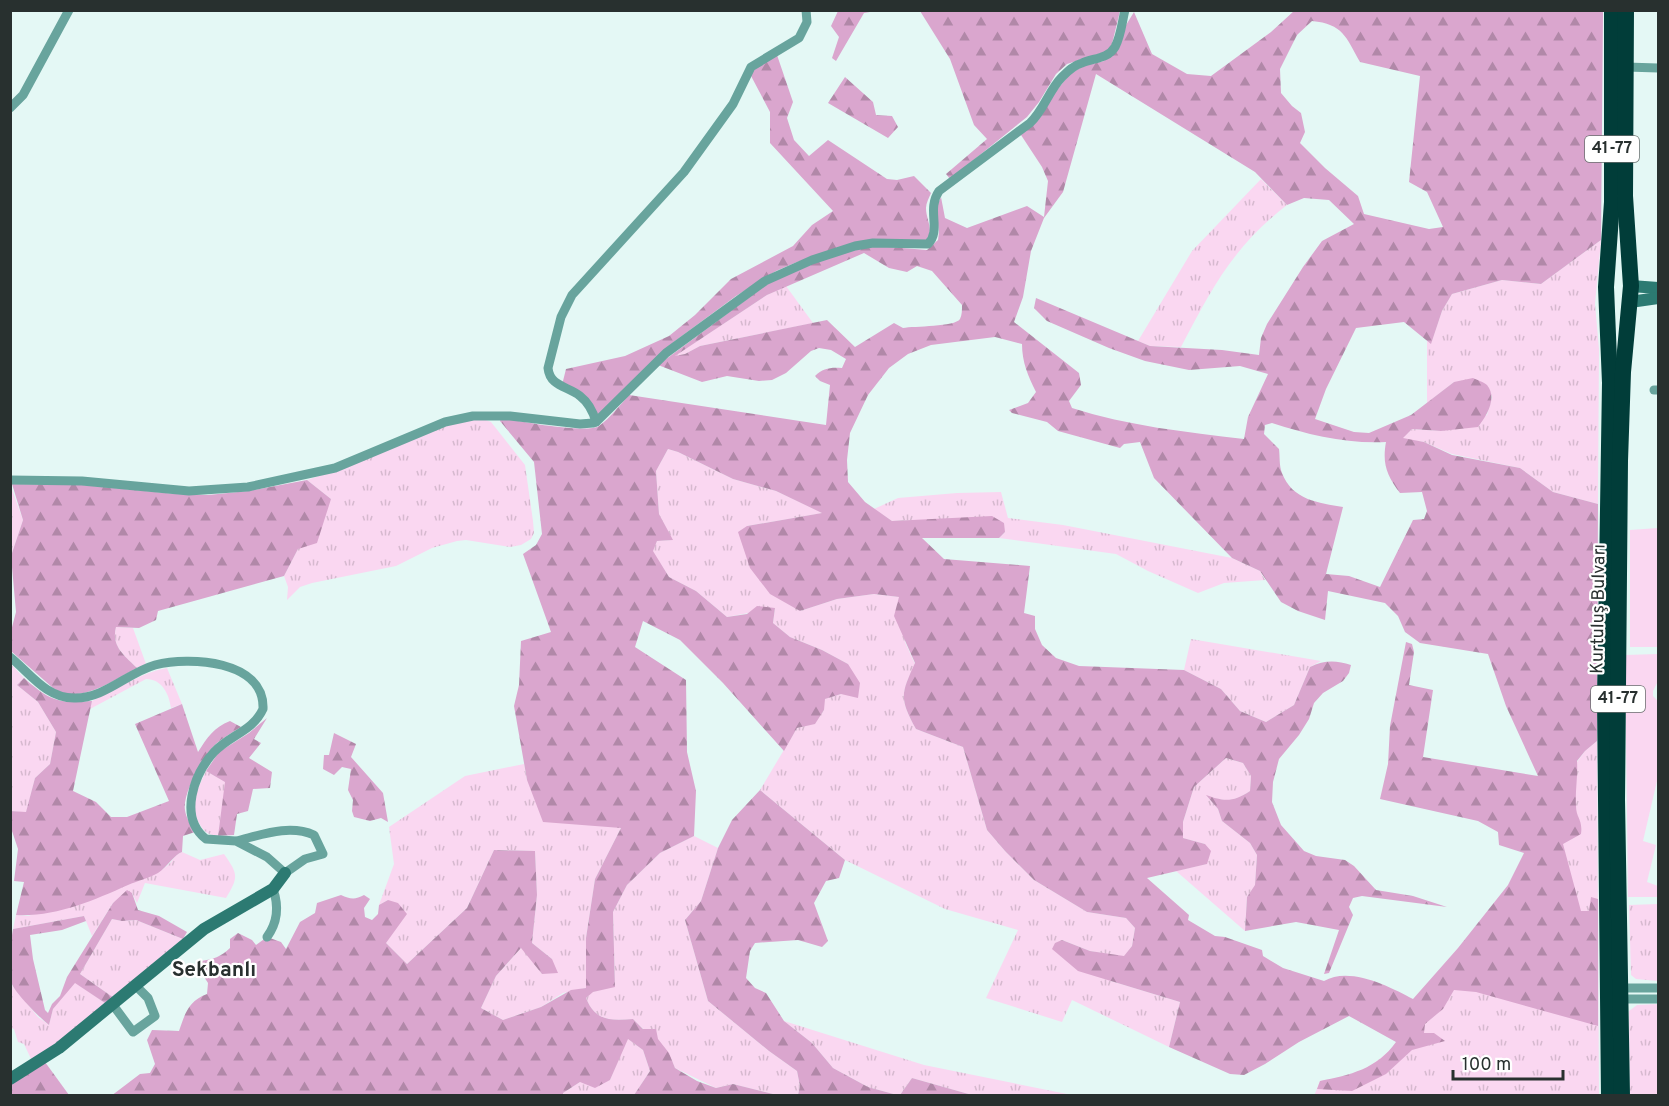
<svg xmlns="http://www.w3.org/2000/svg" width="1669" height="1106" font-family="Overpass,sans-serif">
	<defs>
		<pattern id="grass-tufts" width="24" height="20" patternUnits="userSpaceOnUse" patternTransform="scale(1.5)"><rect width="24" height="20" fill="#fad7f1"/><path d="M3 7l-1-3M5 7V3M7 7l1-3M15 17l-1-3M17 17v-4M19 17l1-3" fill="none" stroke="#d6b9cf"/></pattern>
		<pattern id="forest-firs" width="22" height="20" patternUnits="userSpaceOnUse" patternTransform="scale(1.5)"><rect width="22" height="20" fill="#daa6ce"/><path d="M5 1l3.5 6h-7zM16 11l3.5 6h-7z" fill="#b188a8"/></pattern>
	</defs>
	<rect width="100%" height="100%" fill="#e4f8f5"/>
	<g fill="url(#grass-tufts)">
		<path d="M1261 179 1287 205C1233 247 1212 288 1181 347L1150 346 1138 341 1192 251Z"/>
		<path d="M1601 240 1595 304 1599 349 1598 504 1553 492 1520 468 1452 454 1424 442 1401 439 1412 429 1441 431 1487 415 1492 397 1487 386 1454 382 1427 403V341L1431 343 1442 311 1452 294 1502 280 1541 284Z"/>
		<path d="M786 286 813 323 700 346 685 354 673 357 767 295Z"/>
		<path d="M476 419 486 420 491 422 525 465 533 521 534 533 531 539 521 545 510 547 466 540 457 541 432 548 396 566 312 583 300 587 287 600 288 587 284 576 298 549 331 499 307 480 352 465 450 424Z"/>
		<path d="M668 449 678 452 733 479 776 491 823 513 747 526 800 611 837 599 874 594 899 597 905 642 915 664C901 694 899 698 916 729L963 747 987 830 1005 851 1034 880 1087 912 1126 918 1135 928 1132 946 1124 957 1090 951 1062 940 1111 981 1180 1002 1169 1047 1072 1000 1062 1022 986 998 1018 930 945 909 845 860 760 790 797 728 815 723 824 710V699L841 694 848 664 822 650 790 637 773 623 775 608 727 617 696 591 669 577 652 551 657 541 672 540 659 514 656 471Z"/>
		<path d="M10 484 23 520 11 556Z"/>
		<path d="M1001 492 1008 518 1063 525 1232 558 1260 571 1265 580 1224 583 1198 593 1148 571 1116 554 999 538 1005 532 931 520 892 521 874 509 898 498 957 493Z"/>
		<path d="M116 627 133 628 146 664 137 668C124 655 111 646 116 627Z"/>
		<path d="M1191 639 1321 661 1310 667 1294 705 1266 722 1240 711 1221 689 1184 670Z"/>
		<path d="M10 663 24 678 17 685 38 702 56 732 50 764 35 778 26 813 11 811Z"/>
		<path d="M167 668 182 704 171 708C169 694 162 679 146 679L90 709 92 701C117 689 140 673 167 668Z"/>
		<path d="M1597 741 1599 1095 1314 1096 1320 1081C1354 1075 1369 1071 1394 1046L1496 917 1566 777 1585 751Z"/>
		<path d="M1226 758 1243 763 1251 776 1250 791C1234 802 1226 802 1207 796L1218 809 1222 821 1250 843 1257 855 1255 886 1247 897 1245 931 1176 871 1206 864 1205 844 1183 838V822L1194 787Z"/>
		<path d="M524 764 527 780 621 828 595 879 586 938V988L563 993 541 1007 503 1020 481 1008 496 976 522 947 542 974 552 959 532 943 537 895 535 851 494 850 467 908 407 964 386 943 388 900 379 905 394 864 389 827 465 776Z"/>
		<path d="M206 771 226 782 218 836C208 835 204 832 199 823 188 804 198 789 206 771Z"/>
		<path d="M694 836 718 848 701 901 685 920 708 1001 769 1051 797 1071 800 1086 798 1095H777L733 1084 716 1088 675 1068C664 1040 652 1039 633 1019 611 1021 595 1021 586 998L592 992 615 986 613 912 627 885 660 853Z"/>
		<path d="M182 852 200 860 224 854C238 874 239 877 226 898L145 883 137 903 132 893 113 903 92 936 84 916 13 929 16 915 28 916 139 880C149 877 158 873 167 866 173 861 174 855 182 852Z"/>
		<path d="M1658 904V981L1636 979 1631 975 1629 905Z"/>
		<path d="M112 919 122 921 136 920 183 939 114 998 80 974Z"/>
		<path d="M75 982 108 1005 32 1061 24 1044 18 1042 14 1029 11 1028 10 983 38 1017 49 1025 53 1009Z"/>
		<path d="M1658 1004V1095H1630L1629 1011 1637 1005Z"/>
		<path d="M784 1021 924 1065 1072 1095H972L912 1078 900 1095H897L868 1087 833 1068 812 1043Z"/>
		<path d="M627 1038 643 1050 650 1071 634 1095 563 1096V1093L580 1082 610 1080Z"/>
	</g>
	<g fill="url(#forest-firs)" fill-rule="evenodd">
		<path d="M838 11H876L864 13 836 61 832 58 839 37 831 26Z"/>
		<path d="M920 11H1120L1112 44 1108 51 1067 64 1056 74 1039 102 1027 117 950 179 946 174 987 139 974 125 950 59Z"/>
		<path d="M1294 11H1603L1601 240 1541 284 1502 280 1452 294 1442 311 1431 344 1404 322 1356 328 1326 389 1315 419 1354 432 1369 433 1411 415 1454 382 1473 378C1477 380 1484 382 1487 385 1498 398 1486 417 1478 427L1441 431 1412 429 1403 438 1424 442 1452 455 1520 468 1553 492 1598 504 1597 741 1585 751 1577 761C1578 777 1575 791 1576 806 1576 818 1583 819 1581 834L1563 844 1581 911H1589L1591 897 1598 899V1026L1476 992 1454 990 1443 1009 1425 1024 1424 1033H1434L1445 1041 1412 1050 1386 1074 1352 1091 1317 1089 1320 1081C1350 1075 1377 1069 1396 1042L1349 1016 1299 1042 1265 1064 1244 1075 1230 1074 1169 1047 1180 1002 1078 971 1052 949 1055 943 1062 940 1090 951 1124 956 1132 946 1135 928 1126 918 1087 912 1034 880 1005 851 987 830 963 747 916 729C899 698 901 694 915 663L894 616 899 597 874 594 837 599 800 611 770 594 750 568 738 532 747 526 822 513 776 491 733 479 678 452 668 449 656 471 659 514 673 540 657 541 653 551 669 577 696 591 727 617 747 614 757 606 775 608 773 623 790 637 822 650 848 664 860 683 858 698 841 694 825 699 824 710 815 724 797 728 784 751 723 683 680 640 643 621 635 647 686 680 687 752 696 791 694 836 660 853 627 885 613 912 615 987 593 992 586 998C595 1021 611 1021 633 1019L643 1029H656L658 1039 669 1053 675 1068 697 1081 716 1088 733 1084 777 1095H634L650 1071 643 1050 628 1039 610 1080 595 1088 580 1082 563 1093V1095L111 1096 140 1074 150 1073 155 1064 147 1040 152 1030 179 1031C185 1014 188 1001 207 994L208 983 199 969 201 961C213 959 221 957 230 948V939L238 933 252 940 256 945 267 937 281 942 286 949 300 922 315 913 317 903 341 895C350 899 355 900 364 895L370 899 364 908 365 917 372 920 378 914 379 905 388 900 398 903 407 914 386 943 407 964 467 908 494 850 535 851 537 895 532 943 552 959 558 973 542 974 521 948 496 976 481 1008 503 1020 541 1007 571 990 586 988V938L595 879 621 828 543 822 527 780 514 706 519 685 521 641 551 632 523 554 536 545 542 534 534 462 500 421 501 418C520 421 586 434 599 426 610 418 620 405 629 395L826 425 830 385 820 381 815 376C823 368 831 367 842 368L846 359 831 350 819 348 811 351 786 373 772 380 759 381 727 376 702 382 658 365 770 282 808 265 861 247 877 246 927 250 938 240 939 232 936 208 941 197 945 218 967 228 1027 206 1044 217 1048 181 1042 167 1021 135 1069 75 1083 66 1104 61 1134 12 1152 54 1187 74 1211 76 1271 32ZM1312 21C1343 24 1346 37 1360 62L1420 76 1409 182 1427 192 1443 227 1429 229 1364 214 1358 196 1325 168 1300 143 1305 132 1301 113 1292 106 1281 93 1280 69 1297 35ZM1096 74 1255 172 1287 205 1304 198 1329 200 1354 224 1322 241 1303 267 1267 324 1261 338 1259 355 1222 350 1150 346 1036 298 1034 308 1047 321 1109 348 1145 361 1189 370 1240 366 1268 374 1248 417 1244 439C1186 432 1128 426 1072 408L1069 401 1081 385 1079 373 1014 322 1023 297 1031 251 1044 218 1063 192ZM864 253 889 268 907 272 917 266 932 271 962 305C962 310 962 315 960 319 955 327 914 326 903 328L894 323 855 347 827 320 700 346 685 354 675 356 767 295ZM995 337 1022 344C1022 362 1028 376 1036 392L1028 403 1009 410 1012 413 1047 422 1058 431 1120 448 1124 444 1140 442 1154 478 1232 558 1260 571 1281 602 1298 611 1325 620 1328 591 1385 603 1398 616 1405 632 1420 643 1488 654 1506 706 1538 776 1423 757 1433 690 1409 685 1414 652 1412 644 1406 642 1390 726 1388 764 1380 799 1478 821 1498 832 1499 845 1524 853 1508 885 1458 948 1413 999C1389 986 1349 966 1324 981L1283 968 1263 956 1262 950 1225 937 1215 936 1188 920 1189 915 1147 878 1207 864 1211 851 1205 844 1183 838V822L1194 787 1226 758 1243 763 1251 776 1250 791C1233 802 1225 802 1206 795L1218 809 1222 821 1250 843 1257 855 1255 885 1247 897 1245 931 1296 922 1339 930 1324 974 1329 973 1353 915 1349 907 1353 898 1362 896 1447 907 1413 896 1376 890 1354 866 1345 860 1316 856 1304 851 1281 825 1272 802 1273 782 1279 759 1299 735 1309 719 1314 703 1323 693 1343 681 1349 673 1351 665C1336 660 1324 660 1310 667L1294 705 1266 722 1240 711 1221 689 1184 670 1079 666 1056 658 1042 645 1035 629V616L1024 613 1030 566 944 559 922 538H999L1005 532 1004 523 992 516 892 521 865 502 848 482 847 460 850 433 868 395 889 368 908 354 931 345ZM1272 423C1309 435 1347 444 1386 442 1382 464 1387 476 1400 493L1422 492 1427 511 1424 519 1413 520 1380 587 1349 576 1326 574 1343 507C1319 503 1292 500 1282 473 1279 466 1280 456 1279 449L1264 434 1265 425Z"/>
		<path d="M777 55 793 102 787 118 794 140 809 156 828 140 887 179 897 180 914 176 931 193C929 198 926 203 926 208 926 221 936 232 924 242L874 239 797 262 776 271 736 296 675 341 597 417 562 385 566 369 625 356 669 336 695 315 731 279 793 246 812 225 833 211 770 143V112L750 74 756 67Z"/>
		<path d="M845 77 873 102 876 115 892 116 898 127 888 138 828 103Z"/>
		<path d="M307 480 331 499 317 543 298 549 284 576 158 611 156 620 139 628 116 627C111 646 124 655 137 668 113 680 79 706 53 688L11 651V631L16 612 11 556 23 520 12 484 83 485 176 494 208 495 248 491Z"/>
		<path d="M24 678C49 700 58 704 92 701L73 791 96 802 111 817H127L169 801 135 724 182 704 198 752C207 738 214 727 230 721L241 727C233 732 224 737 217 743 204 754 182 794 185 810 186 818 191 825 195 832L183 836 182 852C175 854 167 867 158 873 149 878 137 881 128 885 92 901 56 917 16 915L24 882 14 881 18 849 11 828 10 811 26 812 35 778 50 764 56 732 38 702 17 685Z"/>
		<path d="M267 718 254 739 261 743 249 758 272 772 270 788 253 789 248 811 237 814 234 835 218 836 225 782 206 771 219 752 249 733Z"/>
		<path d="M334 733 356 744 351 757 383 793 388 822 381 818 370 821 354 817 352 811 353 800 348 790 351 769 342 767 334 775 323 769 324 755H329Z"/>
		<path d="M760 790 845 860 839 878 826 881 814 903 828 941 822 947 798 940 755 943 750 951 746 978 755 988 766 993 784 1021 812 1043 833 1068 868 1087 897 1095H798L800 1086 797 1071 769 1051 708 1001 685 920 701 901 718 848 732 820Z"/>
		<path d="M127 890 132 893 138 910 159 916 187 932 183 939 136 920 122 921 112 919 80 974 114 998 108 1005 75 983 53 1009 49 1025C40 1018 14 992 11 982 7 971 11 940 13 929L84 916 86 921 62 930 30 935 33 959 45 1010 48 1013 52 1004 60 996 67 977 113 903Z"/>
		<path d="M45 1062 69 1095H11L10 1082Z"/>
		<path d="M912 1078 972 1095H900Z"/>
	</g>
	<g fill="#fad7f1">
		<path d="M1658 528V647H1630V530Z"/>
		<path d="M1658 654V681L1653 691V696L1658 701V781H1657L1643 841 1656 845 1647 882 1658 886V897H1628L1625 655Z"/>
	</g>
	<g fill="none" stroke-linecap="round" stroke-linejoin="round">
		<g stroke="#68a49d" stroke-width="9">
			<path d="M1626 67 1658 68"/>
			<path d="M10 108 23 95 69 10"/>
			<path d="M1654 390H1658"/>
			<path d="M596 422C593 411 589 403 580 396 568 386 550 387 548 368L561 317 572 295 684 172 733 104 751 67 799 38 807 22 806 10"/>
			<path d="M10 480 82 481 189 491 248 487 335 468 445 422 473 416H510L580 424 593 423 596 422 666 353 765 281 812 260 855 246 873 243 928 244C942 230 926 210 939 191L1030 123C1044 110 1049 90 1062 77 1068 71 1074 65 1082 63 1093 58 1108 59 1115 47 1121 36 1122 22 1125 10"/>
			<path d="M10 657C30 673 46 698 74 698 104 699 127 673 155 665 189 656 265 660 263 709 253 731 230 735 214 752 194 774 178 817 206 839L236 841 267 857 285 873 305 859 323 854 314 835C289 824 261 835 236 841"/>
			<path d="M267 937C278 922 279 906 273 889"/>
			<path d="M1621 988H1658"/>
			<path d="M1621 999H1658"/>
			<path d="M113 1005 133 1032 155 1016 148 998 136 986"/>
		</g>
		<g stroke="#2c7a72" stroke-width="12">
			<path d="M1631 286 1658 288"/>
			<path d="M1630 302 1658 298"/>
			<path d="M10 1079 59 1048 204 929 273 889 285 873"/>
		</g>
		<g stroke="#013d39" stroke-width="16">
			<path d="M1609 1096 1605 699 1610 383 1606 287 1612 202V10"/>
			<path d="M1622 1096 1617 800 1620 461 1623 372 1631 286 1625 196 1626 10"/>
		</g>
	</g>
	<g text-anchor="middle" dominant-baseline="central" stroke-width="4.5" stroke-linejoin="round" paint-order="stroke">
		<g fill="#fff" stroke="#686e6d" stroke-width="1.5">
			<rect x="1585" y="136" width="54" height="26" rx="4.5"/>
			<rect x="1591" y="686" width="54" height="26" rx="4.5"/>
		</g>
		<g font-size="16" font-weight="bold" fill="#28302f">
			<text x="1612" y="149">41-77</text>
			<text x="1618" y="699">41-77</text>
		</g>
		<g font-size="18" fill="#28302f" stroke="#fff">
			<text transform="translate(1599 609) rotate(-89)">Kurtuluş Bulvarı</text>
		</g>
		<g font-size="21" font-weight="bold" fill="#28302f" stroke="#fff">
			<text x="214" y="970">Sekbanlı</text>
		</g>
	</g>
	<rect width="1669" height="1106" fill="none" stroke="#28302f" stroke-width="24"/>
	<path d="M1453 1070v9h110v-9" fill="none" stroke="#28302f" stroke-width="3"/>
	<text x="1462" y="1070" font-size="18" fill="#28302f" stroke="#ffffff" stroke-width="4.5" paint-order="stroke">100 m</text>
</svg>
